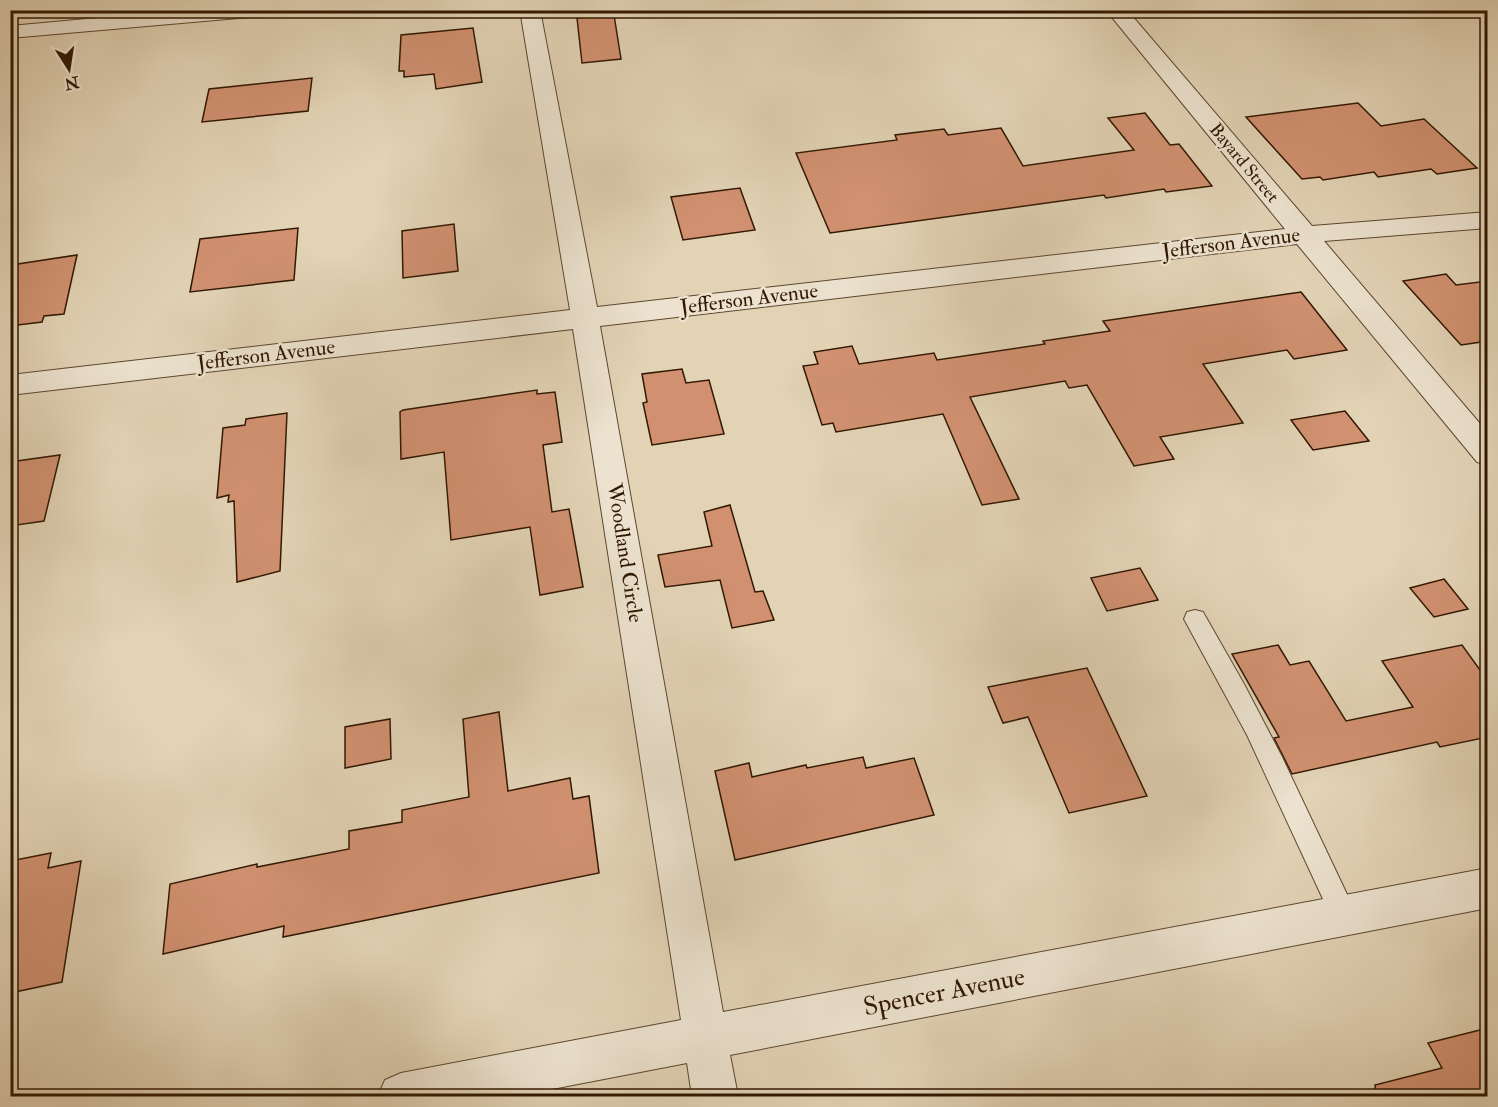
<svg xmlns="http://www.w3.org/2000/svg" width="1498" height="1107" font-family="'IM FELL Double Pica',serif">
	<rect width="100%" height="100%" fill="#e2d3b5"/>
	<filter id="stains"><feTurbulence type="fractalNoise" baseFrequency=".00333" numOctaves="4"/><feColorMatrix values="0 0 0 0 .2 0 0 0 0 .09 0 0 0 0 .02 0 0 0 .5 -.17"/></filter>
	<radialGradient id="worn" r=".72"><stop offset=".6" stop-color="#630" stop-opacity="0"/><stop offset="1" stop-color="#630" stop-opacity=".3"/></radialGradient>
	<g fill="#d19171" stroke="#311802" stroke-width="1.5">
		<path d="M614 15 621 59 582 63 577 18Z"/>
		<path d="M473 28 482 82 436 89 434 74 404 77V71H399L401 35Z"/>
		<path d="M312 78 308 111 202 122 209 89Z"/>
		<path d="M1358 103 1381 126 1424 119 1477 168 1437 174 1431 169 1378 177 1374 172 1323 180 1320 177 1302 179 1246 117Z"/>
		<path d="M1145 113 1170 145 1179 144 1212 186 1166 192 1164 189 1106 198 1104 195 830 233 796 153 897 140 895 135 944 129 948 135 1001 128 1023 166 1134 150 1108 118Z"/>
		<path d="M740 188 755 230 683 240 671 197Z"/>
		<path d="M454 224 458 271 403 278 402 231Z"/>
		<path d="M298 228 294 280 190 292 200 239Z"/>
		<path d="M77 255 64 314 44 316 42 322 10 326V289L18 264Z"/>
		<path d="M1446 274 1456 285 1488 281V341L1461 345 1403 281Z"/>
		<path d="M1301 292 1347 350 1294 359 1287 350 1203 364 1243 423 1160 437 1174 459 1134 466 1087 385 1069 388 1065 381 970 397 1019 499 982 505 943 414 836 432 833 423 822 425 803 366 818 364 814 352 852 346 859 364 934 353 937 360 1045 344 1043 341 1110 331 1103 321Z"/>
		<path d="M682 369 686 383 709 380 724 434 652 445 643 403 647 402 642 374Z"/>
		<path d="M537 390V394L555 392 562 442 543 445 552 512 569 509 583 587 540 595 530 527 451 540 444 452 401 459 400 412 403 410Z"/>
		<path d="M1345 411 1369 441 1313 450 1291 420Z"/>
		<path d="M287 413 280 571 237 582 234 501 228 502 229 495 217 498 223 428 245 425 246 419Z"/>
		<path d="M60 455 44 521 10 526V462Z"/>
		<path d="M730 505 755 592 763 591 774 620 732 628 720 580 665 587 658 555 712 546 704 512Z"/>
		<path d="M1140 568 1158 600 1107 611 1091 578Z"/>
		<path d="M1444 579 1468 609 1434 617 1410 588Z"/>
		<path d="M1278 645 1290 665 1309 661 1346 721 1413 707 1382 661 1462 645 1488 681V737L1440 747 1437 742 1292 774 1274 738 1279 737 1232 654Z"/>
		<path d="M1087 668 1147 796 1069 813 1028 717 1003 723 988 687Z"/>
		<path d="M499 712 508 791 570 778 573 799 589 796 599 873 283 937 284 926 163 954 170 884 257 864V867L349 849V831L402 822V810L469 797 463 719Z"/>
		<path d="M390 719 391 759 345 768V727Z"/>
		<path d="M863 757 866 768 914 758 934 815 735 860 715 771 749 763 752 777 806 765 807 768Z"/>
		<path d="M51 853 48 868 81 861 62 982 10 993V861Z"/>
		<path d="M1488 1028V1096H1376L1375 1085 1442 1068 1428 1043Z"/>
	</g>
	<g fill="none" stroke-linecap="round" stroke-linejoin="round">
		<g stroke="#5d472f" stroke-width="2">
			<path id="service" d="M1195 610 1203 612 1244 684 1282 757 1353 907 1357 916 1353 925 1344 929 1335 925 1247 735 1184 619 1187 612Z"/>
		</g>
		<g stroke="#5d472f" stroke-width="2">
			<g id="minor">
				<path d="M185 10H271L268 14 261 16 10 38V26Z"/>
				<path d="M520 10H540L597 307 1285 229 1106 10H1127L1312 226 1488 212V228L1324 241 1488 433V465L1477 462 1297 244 600 326 723 1012 1488 868V908L730 1055 738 1096H692L687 1063 516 1096H378L385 1080 401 1073 681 1020 573 329 10 395V375L570 310Z"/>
			</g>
		</g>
		<use href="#service" fill="#ece2cf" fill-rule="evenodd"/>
		<use href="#minor" fill="#ece2cf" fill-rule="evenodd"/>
	</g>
	<g text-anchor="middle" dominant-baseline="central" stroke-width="5" stroke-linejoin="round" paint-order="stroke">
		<g font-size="18" fill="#311802" stroke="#ece2cf">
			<text transform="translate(1244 163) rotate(50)">Bayard Street</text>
		</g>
		<g font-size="21" fill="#311802" stroke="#ece2cf">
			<text transform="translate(1231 243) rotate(-7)">Jefferson Avenue</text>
			<text transform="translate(749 299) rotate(-7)">Jefferson Avenue</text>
			<text transform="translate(266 355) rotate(-7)">Jefferson Avenue</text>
			<text transform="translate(625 553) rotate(81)">Woodland Circle</text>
		</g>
		<g font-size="26" fill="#311802" stroke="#ece2cf">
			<text transform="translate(944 992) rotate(-11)">Spencer Avenue</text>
		</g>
	</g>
	<rect width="1498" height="1107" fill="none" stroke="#e2d3b5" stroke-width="36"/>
	<rect x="12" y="12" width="1474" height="1083" fill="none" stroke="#311802" stroke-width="3"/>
	<rect x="18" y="18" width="1462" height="1071" fill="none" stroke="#311802" stroke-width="1.5"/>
	<g transform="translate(69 69) rotate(168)" stroke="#ece2cf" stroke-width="4.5" paint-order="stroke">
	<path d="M0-4.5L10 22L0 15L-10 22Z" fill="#311802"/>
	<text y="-9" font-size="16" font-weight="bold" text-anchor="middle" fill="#311802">N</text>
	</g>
	<rect width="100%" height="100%" filter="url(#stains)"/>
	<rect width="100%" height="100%" fill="url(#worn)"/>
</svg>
